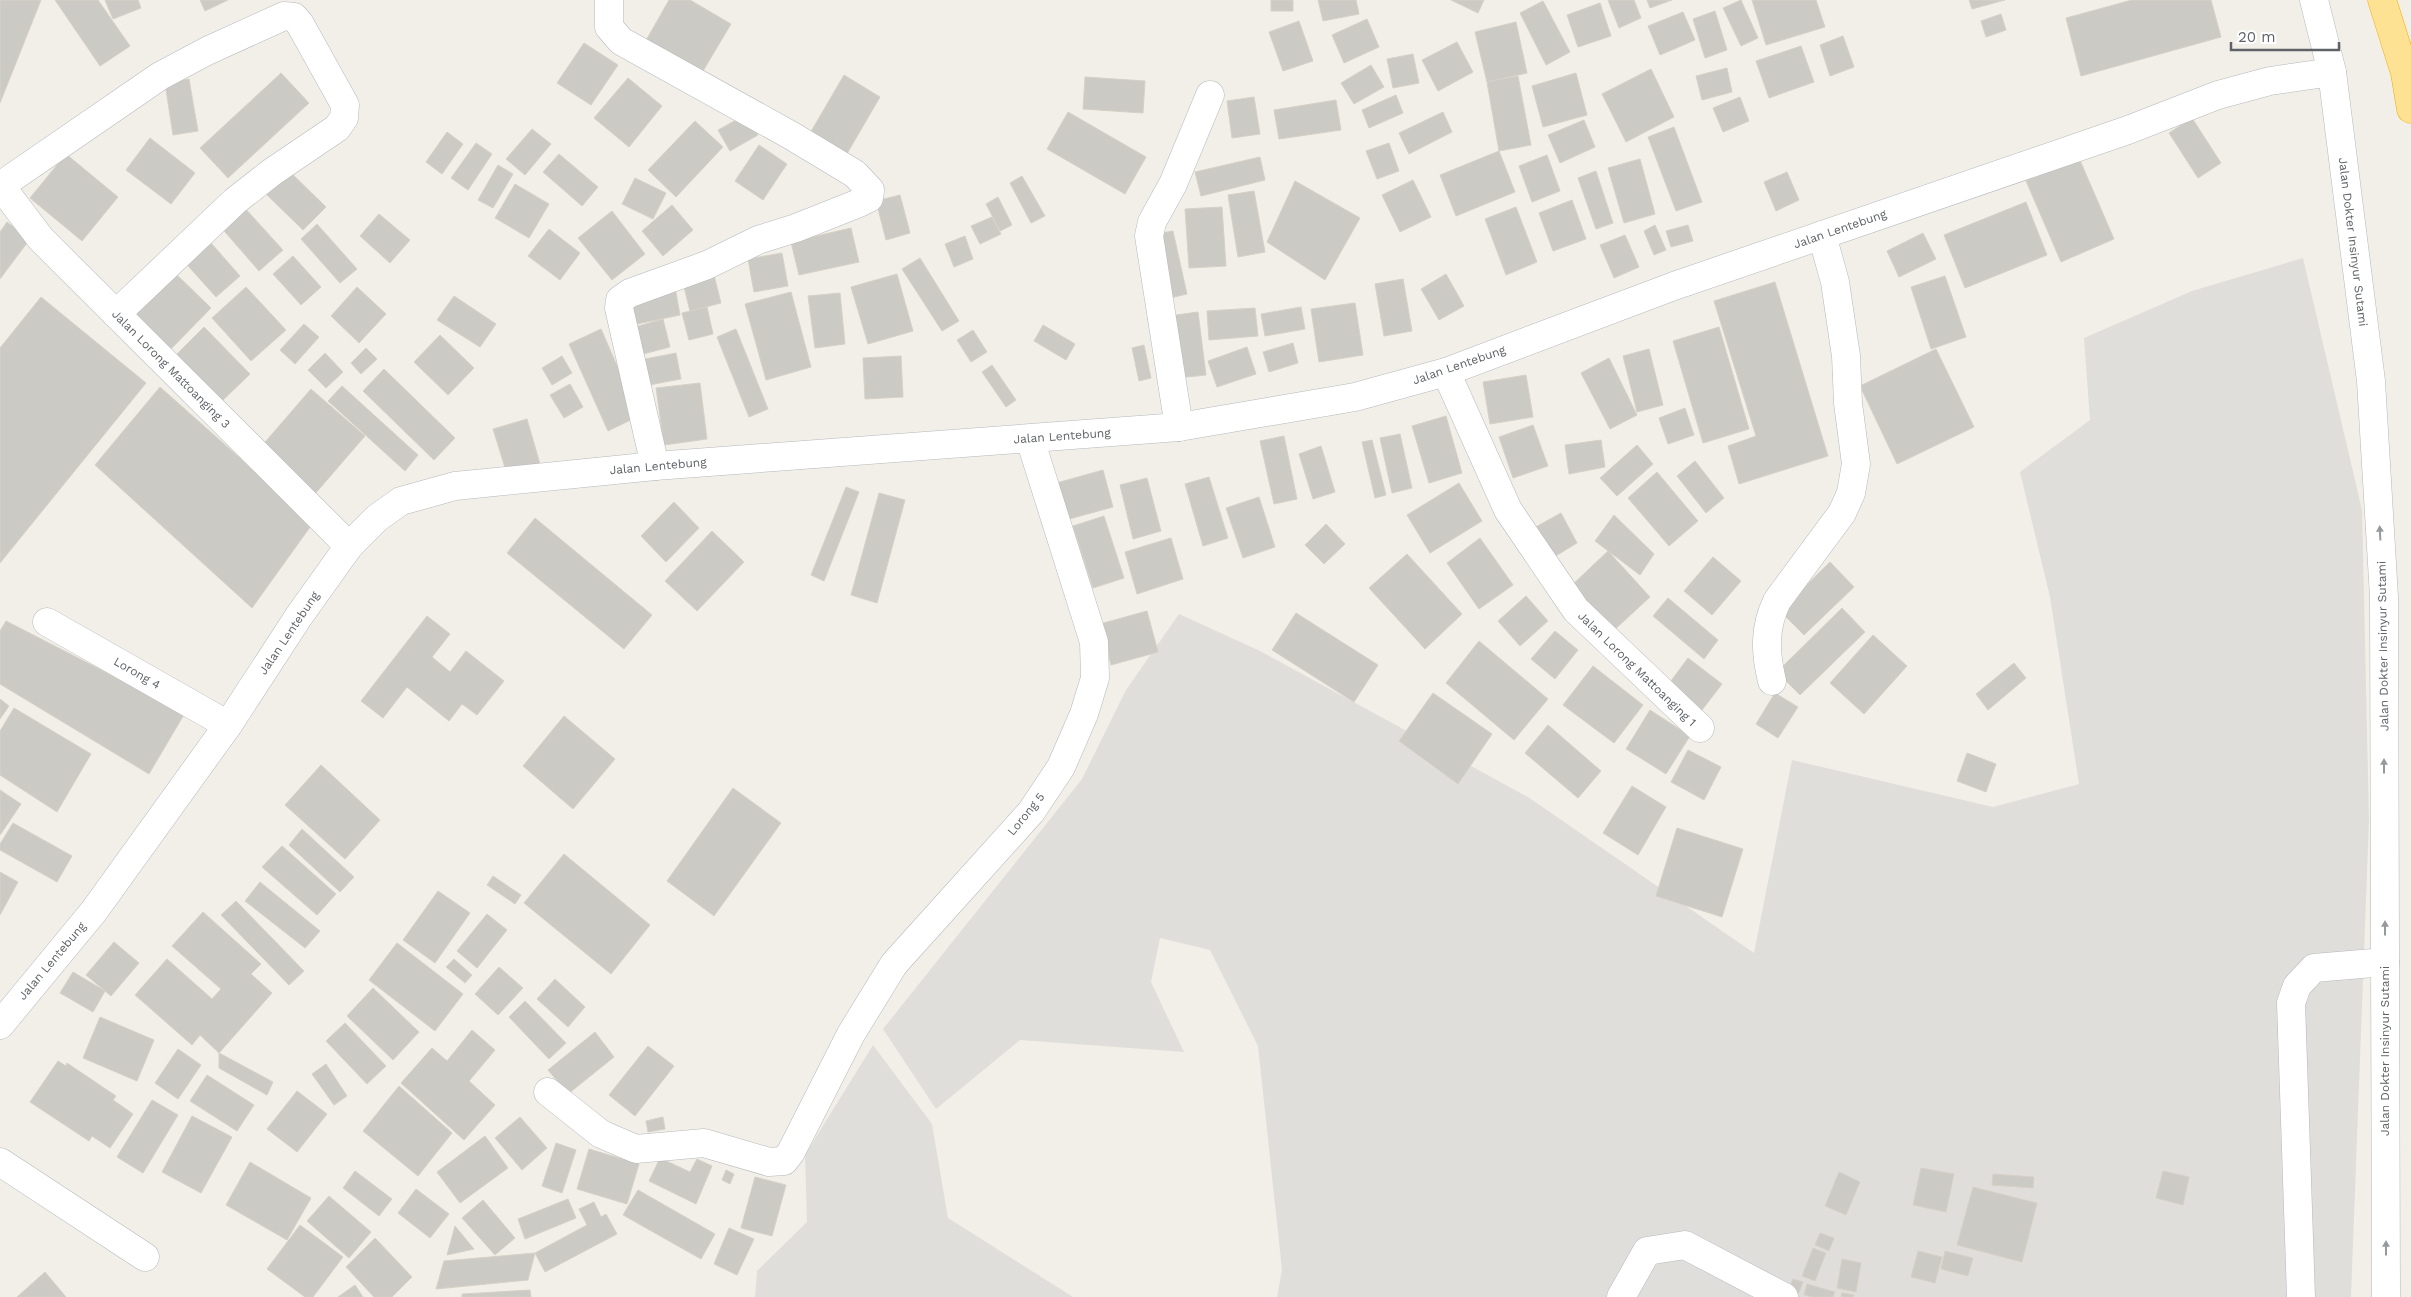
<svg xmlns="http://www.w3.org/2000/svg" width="2411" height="1297" font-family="'Work Sans',sans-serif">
	<rect width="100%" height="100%" fill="#f1efe8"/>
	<g fill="#e0deda">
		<path d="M2303 258 2362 510 2369 820 2351 1297H1277L1282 1270 1258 1046 1210 950 1160 938 1151 982 1184 1052 1020 1040 936 1109 883 1029 1082 779 1126 690 1179 614 1258 650 1528 797 1754 953 1792 760 1993 807 2079 784 2050 597 2020 472 2090 420 2084 338 2192 291Z"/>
		<path d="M873 1045 932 1124 948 1218 1073 1297H755L757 1271 807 1222 805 1155Z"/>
	</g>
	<g fill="#cccac5" stroke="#d6d1c6">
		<path d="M0 0H41L0 103Z"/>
		<path d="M55 0H98L130 46 100 66Z"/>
		<path d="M105 0H138L141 8 113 19Z"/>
		<path d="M200 0H228L205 11Z"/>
		<path d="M669 0H690L731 24 700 76 644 44Z"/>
		<rect x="1271" y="0" width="22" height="11"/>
		<path d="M1318 0H1356L1359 14 1323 21Z"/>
		<path d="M1451 0H1484L1478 13Z"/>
		<path d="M1608 0H1634L1641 18 1619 28Z"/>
		<path d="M1647 0H1672L1650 8Z"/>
		<path d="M1741 0 1758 38 1741 46 1723 8Z"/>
		<path d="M1752 0H1816L1825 27 1766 45Z"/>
		<path d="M1969 0H2005L1972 9Z"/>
		<path d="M2132 0H2211L2221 37 2081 76 2066 18Z"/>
		<path d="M1543 1 1570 52 1546 65 1520 13Z"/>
		<path d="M1600 3 1611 36 1578 47 1567 15Z"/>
		<path d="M1715 11 1727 50 1705 58 1693 19Z"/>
		<path d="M1683 12 1695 40 1660 55 1648 26Z"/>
		<path d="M2001 14 2006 30 1986 37 1981 21Z"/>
		<path d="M1367 19 1379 47 1344 63 1332 35Z"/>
		<path d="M1299 21 1313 61 1283 71 1269 32Z"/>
		<path d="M1516 22 1527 73 1487 82 1475 32Z"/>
		<path d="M1843 36 1854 67 1830 76 1820 45Z"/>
		<path d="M1457 42 1473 72 1438 91 1422 60Z"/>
		<path d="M584 43 618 65 591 105 557 83Z"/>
		<path d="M1801 46 1814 82 1769 98 1756 61Z"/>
		<path d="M1413 54 1419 83 1393 88 1387 59Z"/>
		<path d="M1371 65 1384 87 1354 104 1341 83Z"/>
		<path d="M1727 68 1732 92 1702 100 1696 76Z"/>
		<path d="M1651 69 1674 117 1626 142 1602 94Z"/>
		<path d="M281 73 309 103 228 178 200 148Z"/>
		<path d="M1576 73 1587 115 1543 127 1532 86Z"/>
		<path d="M844 75 880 97 845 157 809 135Z"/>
		<path d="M1518 76 1531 145 1499 151 1487 82Z"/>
		<path d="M1085 77 1145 81 1143 113 1083 109Z"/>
		<path d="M628 78 662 106 629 147 594 118Z"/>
		<path d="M189 79 198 131 173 135 165 83Z"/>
		<path d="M1396 95 1403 113 1369 128 1362 110Z"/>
		<path d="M1254 97 1260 134 1232 138 1227 101Z"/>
		<path d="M1740 97 1749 121 1723 132 1713 108Z"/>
		<path d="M1336 100 1341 130 1279 139 1274 110Z"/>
		<path d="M1068 112 1146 157 1125 194 1047 149Z"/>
		<path d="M1443 112 1452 132 1409 154 1399 133Z"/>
		<path d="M747 114 758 135 730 151 718 130Z"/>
		<path d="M2192 118 2221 163 2198 178 2169 133Z"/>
		<path d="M1584 120 1595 147 1560 163 1548 135Z"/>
		<path d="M695 121 723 147 676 197 648 170Z"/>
		<path d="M1674 127 1702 202 1676 211 1648 137Z"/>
		<path d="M532 129 551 144 525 175 506 159Z"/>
		<path d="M447 132 463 144 442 174 426 162Z"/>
		<path d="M150 138 195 173 171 204 126 170Z"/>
		<path d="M476 143 492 154 468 190 451 178Z"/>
		<path d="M1389 143 1399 171 1377 179 1366 151Z"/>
		<path d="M759 145 787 164 763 200 735 181Z"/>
		<path d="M1499 151 1515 192 1456 216 1440 175Z"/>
		<path d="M66 154 118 197 82 241 30 198Z"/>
		<path d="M559 154 598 187 582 206 543 172Z"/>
		<path d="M1547 155 1560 191 1532 202 1519 166Z"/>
		<path d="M1260 157 1265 180 1201 196 1195 172Z"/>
		<path d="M2079 158 2114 239 2061 262 2026 181Z"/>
		<path d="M1640 159 1655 214 1624 223 1608 168Z"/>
		<path d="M498 165 513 174 493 208 478 200Z"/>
		<path d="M285 167 326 207 303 230 263 191Z"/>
		<path d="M1596 171 1613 223 1596 229 1578 178Z"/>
		<path d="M1787 172 1799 200 1776 211 1764 182Z"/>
		<path d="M1022 176 1045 216 1031 223 1010 183Z"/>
		<path d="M635 178 666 193 653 219 622 204Z"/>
		<path d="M1413 180 1431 217 1400 232 1382 195Z"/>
		<path d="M1295 181 1360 218 1325 280 1267 242Z"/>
		<path d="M515 184 549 204 529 238 495 218Z"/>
		<path d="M1254 191 1265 252 1238 257 1228 195Z"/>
		<path d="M900 195 910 233 886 240 876 201Z"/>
		<path d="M998 197 1012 225 1000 231 986 204Z"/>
		<path d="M1572 200 1586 239 1553 251 1539 213Z"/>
		<path d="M2026 202 2047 255 1965 288 1944 235Z"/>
		<path d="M242 205 283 250 259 271 219 225Z"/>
		<path d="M672 205 693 230 663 256 642 231Z"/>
		<path d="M1222 207 1226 266 1189 268 1185 209Z"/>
		<path d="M1516 207 1537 262 1506 275 1485 219Z"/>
		<path d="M612 211 645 254 612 280 578 238Z"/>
		<path d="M379 214 410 240 390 263 360 236Z"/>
		<path d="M992 217 1001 234 980 244 971 226Z"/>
		<path d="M7 222 30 239 0 279V232Z"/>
		<path d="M317 224 357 269 340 283 301 239Z"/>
		<path d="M1655 225 1666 250 1654 255 1644 231Z"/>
		<path d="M1688 225 1693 241 1671 247 1666 231Z"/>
		<path d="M851 228 859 262 799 275 791 242Z"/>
		<path d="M549 229 580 253 560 280 528 256Z"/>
		<path d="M1173 231 1187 294 1170 298 1156 234Z"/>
		<path d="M1923 233 1936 259 1899 277 1887 251Z"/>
		<path d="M204 235 240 276 216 297 180 257Z"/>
		<path d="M1625 235 1639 267 1614 278 1600 245Z"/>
		<path d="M965 236 973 259 954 267 945 244Z"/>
		<path d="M782 253 788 286 754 292 748 259Z"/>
		<path d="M293 256 321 287 301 305 273 274Z"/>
		<path d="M920 258 959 321 942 331 902 269Z"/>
		<path d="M173 271 211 308 167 353 129 316Z"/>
		<path d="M713 271 721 303 690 311 682 279Z"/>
		<path d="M897 274 913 331 868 344 851 287Z"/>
		<path d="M1446 274 1464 306 1439 320 1421 289Z"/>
		<path d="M1945 276 1966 337 1931 349 1911 287Z"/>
		<path d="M1403 279 1412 331 1384 336 1375 284Z"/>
		<path d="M1775 282 1828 456 1739 484 1728 446 1756 436 1714 301Z"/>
		<path d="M246 287 286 330 251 361 212 318Z"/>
		<path d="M357 287 386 314 359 343 331 316Z"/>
		<path d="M675 287 680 315 632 325 627 297Z"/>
		<path d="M791 292 811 367 766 380 745 304Z"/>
		<path d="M840 293 845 344 815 348 808 296Z"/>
		<path d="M454 296 496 324 480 347 437 320Z"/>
		<path d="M41 297 146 383 0 563V348Z"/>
		<path d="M1355 303 1363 355 1319 362 1311 309Z"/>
		<path d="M707 307 713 334 689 340 682 313Z"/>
		<path d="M1301 307 1305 329 1265 336 1261 314Z"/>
		<path d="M1255 308 1258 336 1209 340 1207 311Z"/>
		<path d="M1198 312 1206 375 1177 378 1169 316Z"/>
		<path d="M663 319 670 347 643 354 635 327Z"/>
		<path d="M304 324 319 337 295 364 280 350Z"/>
		<path d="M1043 325 1075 344 1066 360 1034 341Z"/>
		<path d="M204 327 250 374 220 403 175 356Z"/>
		<path d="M1719 327 1749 429 1703 443 1673 341Z"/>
		<path d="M601 329 639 416 608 431 569 344Z"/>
		<path d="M736 329 768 409 749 417 717 337Z"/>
		<path d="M973 330 987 352 971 362 957 340Z"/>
		<path d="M440 335 474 368 448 395 414 362Z"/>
		<path d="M1293 343 1298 363 1269 372 1263 352Z"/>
		<path d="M1144 345 1151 378 1139 381 1132 348Z"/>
		<path d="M1247 347 1256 374 1217 387 1208 361Z"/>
		<path d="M366 348 377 359 361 374 351 363Z"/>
		<path d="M1649 349 1663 405 1637 412 1623 356Z"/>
		<path d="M1936 349 1974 427 1897 464 1860 386Z"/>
		<path d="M325 353 343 372 326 388 308 370Z"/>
		<path d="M676 353 681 379 649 385 645 359Z"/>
		<path d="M562 356 572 373 552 385 542 368Z"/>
		<path d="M901 356 903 397 865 399 863 358Z"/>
		<path d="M1609 358 1637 415 1610 429 1581 373Z"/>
		<path d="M992 365 1016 400 1006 407 982 372Z"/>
		<path d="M384 369 455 438 434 460 363 391Z"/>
		<path d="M1526 375 1533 417 1490 424 1483 382Z"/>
		<path d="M700 383 707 439 664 445 656 388Z"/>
		<path d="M570 384 583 407 564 418 550 395Z"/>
		<path d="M342 386 418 455 405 471 328 401Z"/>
		<path d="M160 387 313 523 252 608 95 465Z"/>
		<path d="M311 389 365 436 314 495 260 448Z"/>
		<path d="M1685 408 1694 435 1668 444 1659 418Z"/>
		<path d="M1446 416 1462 473 1429 483 1412 426Z"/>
		<path d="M527 419 540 464 507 474 493 429Z"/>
		<path d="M1533 425 1548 466 1513 478 1499 437Z"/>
		<path d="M1400 434 1412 488 1392 493 1380 438Z"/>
		<path d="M1284 436 1297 499 1274 504 1260 441Z"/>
		<path d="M1372 440 1386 495 1375 498 1362 442Z"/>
		<path d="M1601 440 1605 467 1569 474 1565 445Z"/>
		<path d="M1637 445 1653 464 1617 496 1600 478Z"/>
		<path d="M1321 446 1335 492 1313 499 1299 454Z"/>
		<path d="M1695 461 1724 498 1706 513 1677 476Z"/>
		<path d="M1103 470 1113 507 1062 521 1053 484Z"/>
		<path d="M1657 472 1698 521 1669 546 1628 498Z"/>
		<path d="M1209 477 1228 538 1203 546 1185 484Z"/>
		<path d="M1147 478 1161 531 1133 539 1120 485Z"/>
		<path d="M1459 483 1482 521 1430 553 1407 515Z"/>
		<path d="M846 487 859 492 824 581 811 575Z"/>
		<path d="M879 493 905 500 877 603 851 595Z"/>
		<path d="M1259 497 1275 547 1243 558 1226 508Z"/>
		<path d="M674 502 699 528 666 562 641 536Z"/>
		<path d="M1561 513 1577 543 1549 560 1532 529Z"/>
		<path d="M1614 515 1654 554 1640 575 1595 541Z"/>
		<path d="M1104 516 1124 578 1093 588 1073 526Z"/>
		<path d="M535 518 652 615 624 649 507 553Z"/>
		<path d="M1326 524 1345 544 1324 564 1305 545Z"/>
		<path d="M712 531 744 562 697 611 665 581Z"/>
		<path d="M1171 538 1183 579 1137 594 1125 552Z"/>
		<path d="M1480 538 1513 585 1479 609 1447 563Z"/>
		<path d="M1608 551 1650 597 1612 632 1570 587Z"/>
		<path d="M1407 554 1462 614 1425 649 1369 588Z"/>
		<path d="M1713 557 1741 581 1712 615 1684 591Z"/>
		<path d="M1830 562 1854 587 1804 635 1780 611Z"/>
		<path d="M1526 596 1548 621 1520 646 1498 621Z"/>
		<path d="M1668 598 1718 640 1704 659 1653 616Z"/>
		<path d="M1842 608 1865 632 1800 695 1777 672Z"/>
		<path d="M1147 611 1158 652 1111 665 1100 624Z"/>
		<path d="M1296 613 1378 665 1354 702 1272 650Z"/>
		<path d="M427 616 450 634 432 657 450 672 466 651 504 681 477 715 462 704 449 721 407 687 383 718 361 701Z"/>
		<path d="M6 621 185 713 149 774 0 684V631Z"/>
		<path d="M1555 631 1578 650 1555 679 1531 659Z"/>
		<path d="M1873 635 1907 666 1864 714 1830 683Z"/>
		<path d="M1479 641 1548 699 1514 740 1446 683Z"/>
		<path d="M1688 658 1722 684 1702 710 1668 685Z"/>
		<path d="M2014 663 2026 678 1988 710 1976 694Z"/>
		<path d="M1593 666 1643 705 1614 743 1563 705Z"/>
		<path d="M1433 693 1492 734 1458 784 1399 741Z"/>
		<path d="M1775 693 1798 707 1778 738 1756 724Z"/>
		<path d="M0 699 9 706 0 719Z"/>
		<path d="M14 708 91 754 57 812 0 775V731Z"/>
		<path d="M1650 710 1690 736 1666 774 1626 749Z"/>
		<path d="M564 716 615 759 573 809 523 766Z"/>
		<path d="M1548 725 1601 771 1578 798 1525 753Z"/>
		<path d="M1688 750 1721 767 1704 800 1671 782Z"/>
		<path d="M1967 753 1996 764 1986 792 1957 781Z"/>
		<path d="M321 765 380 820 345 859 285 805Z"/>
		<path d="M1632 786 1666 807 1638 855 1603 833Z"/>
		<path d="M733 788 781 823 714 916 667 881Z"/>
		<path d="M0 790 21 804 0 835Z"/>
		<path d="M13 823 72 856 57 882 0 850V844Z"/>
		<path d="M1677 828 1743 849 1722 917 1656 896Z"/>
		<path d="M302 829 354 877 340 892 289 845Z"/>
		<path d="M282 846 336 894 317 915 262 867Z"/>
		<path d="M564 854 650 925 611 974 524 903Z"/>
		<path d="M0 872 18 882 0 915Z"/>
		<path d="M493 876 521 895 515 904 487 885Z"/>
		<path d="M260 882 320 931 305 948 245 901Z"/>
		<path d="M438 891 470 913 435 963 403 940Z"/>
		<path d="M236 901 304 971 289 985 221 915Z"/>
		<path d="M203 912 261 964 251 974 272 993 219 1053 200 1035 192 1045 135 995 167 959 212 999 221 989 172 946Z"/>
		<path d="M487 914 507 930 477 968 457 951Z"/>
		<path d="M114 942 139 963 111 996 86 975Z"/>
		<path d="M397 943 463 994 435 1031 369 980Z"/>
		<path d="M454 959 472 975 465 983 446 967Z"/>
		<path d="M499 967 523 988 498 1015 475 994Z"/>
		<path d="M73 972 105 991 93 1012 60 993Z"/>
		<path d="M555 979 585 1007 568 1027 537 999Z"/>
		<path d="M373 988 419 1032 393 1060 347 1016Z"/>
		<path d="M525 1001 566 1043 549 1059 509 1017Z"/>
		<path d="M100 1017 154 1040 137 1081 83 1058Z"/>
		<path d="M345 1023 386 1066 367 1084 326 1041Z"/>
		<path d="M472 1030 495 1050 469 1081 495 1105 464 1140 401 1083 432 1048 447 1061Z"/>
		<path d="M595 1032 614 1057 568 1094 548 1070Z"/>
		<path d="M648 1046 674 1066 635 1116 609 1095Z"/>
		<path d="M178 1049 201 1065 178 1099 155 1083Z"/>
		<path d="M219 1053 273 1082 267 1095 219 1068Z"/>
		<path d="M58 1061 66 1066 67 1063 116 1096 113 1100 133 1114 110 1148 92 1136 89 1141 30 1102Z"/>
		<path d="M326 1064 347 1096 334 1105 312 1074Z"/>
		<path d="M207 1075 254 1105 237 1131 190 1101Z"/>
		<path d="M399 1086 452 1133 418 1176 363 1131Z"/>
		<path d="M297 1091 327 1114 297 1152 267 1129Z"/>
		<path d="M152 1100 178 1115 143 1173 117 1157Z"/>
		<path d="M192 1116 232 1137 201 1193 162 1172Z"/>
		<path d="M520 1117 547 1148 522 1170 495 1138Z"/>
		<path d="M663 1117 665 1129 648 1132 646 1121Z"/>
		<path d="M485 1136 508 1168 460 1203 437 1172Z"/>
		<path d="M556 1143 576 1150 562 1193 542 1186Z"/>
		<path d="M589 1149 639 1164 627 1204 577 1189Z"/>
		<path d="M660 1158 690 1172 697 1159 712 1166 696 1204 649 1181Z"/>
		<path d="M250 1162 311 1198 287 1240 226 1205Z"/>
		<path d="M1921 1168 1954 1174 1946 1212 1913 1205Z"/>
		<path d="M726 1170 734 1174 730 1184 722 1180Z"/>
		<path d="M355 1171 392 1199 379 1216 343 1188Z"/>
		<path d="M2163 1171 2189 1177 2183 1205 2156 1198Z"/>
		<path d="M1839 1172 1860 1182 1846 1215 1825 1206Z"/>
		<path d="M1993 1174 2034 1177 2033 1188 1992 1185Z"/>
		<path d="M755 1177 786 1185 772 1236 741 1228Z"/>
		<path d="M1973 1187 2037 1203 2022 1262 1957 1245Z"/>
		<path d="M416 1189 449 1214 430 1238 398 1213Z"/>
		<path d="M638 1190 715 1234 701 1259 623 1215Z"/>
		<path d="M329 1196 371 1232 349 1258 307 1221Z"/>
		<path d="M568 1199 576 1218 525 1239 518 1219Z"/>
		<path d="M483 1200 515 1238 495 1255 462 1218Z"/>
		<path d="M594 1202 601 1217 606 1214 617 1234 545 1272 535 1253 587 1225 579 1209Z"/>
		<path d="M300 1225 343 1257 313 1297H305L267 1269Z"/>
		<path d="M455 1226 474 1249 447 1255Z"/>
		<path d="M729 1228 754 1239 737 1275 714 1264Z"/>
		<path d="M1820 1233 1834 1238 1829 1251 1815 1245Z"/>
		<path d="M375 1238 412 1277 392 1297H374L346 1267Z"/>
		<path d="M1813 1248 1826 1253 1815 1281 1802 1276Z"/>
		<path d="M1918 1251 1942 1257 1935 1283 1911 1277Z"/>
		<path d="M1945 1251 1973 1258 1968 1276 1941 1269Z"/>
		<path d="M535 1253 528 1280 436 1289 444 1261Z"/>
		<path d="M1842 1259 1861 1263 1856 1292 1837 1288Z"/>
		<path d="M45 1272 66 1297H17Z"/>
		<path d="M1793 1279 1803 1282 1799 1293 1789 1289Z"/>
		<path d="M1807 1284 1835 1292 1833 1297H1812L1804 1295Z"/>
		<path d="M355 1285 363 1297H338Z"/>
		<path d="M530 1290 531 1297H462V1294Z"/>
		<path d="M1842 1293 1854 1295 1853 1297H1841Z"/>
	</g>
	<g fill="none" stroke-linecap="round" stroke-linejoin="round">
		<g stroke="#b5b8bc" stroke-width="29">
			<g id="minor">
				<path d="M609 0V27L621 41 792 136 855 174 870 190 869 198 859 203 796 228 758 240 707 265 630 293 620 300 619 308 655 466"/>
				<path d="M2314 0 2332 72 2371 381 2384 597 2386 1297"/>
				<path d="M0 185 41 239 349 546"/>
				<path d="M0 186 160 76 207 51 284 16 294 17 300 24 345 105 344 118 337 128 272 172 235 201 116 314"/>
				<path d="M1446 372 1508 510 1576 610 1700 728"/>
				<path d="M1179 427 1149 236 1152 222 1173 184 1210 95"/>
				<path d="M47 622 228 725"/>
				<path d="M1772 681C1765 652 1764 628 1777 601L1842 513 1851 493 1856 464 1848 403 1846 356 1835 282 1822 235"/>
				<path d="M0 1025 94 911 228 725 299 616 349 546 377 518 401 501 455 486 655 466 1179 427 1355 397 1446 372 1674 286 2128 130 2218 95 2270 81 2332 72"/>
				<path d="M548 1092 601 1134 636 1149 704 1143 769 1162 784 1161 791 1152 851 1034 894 964 1031 812 1061 767 1084 714 1095 678 1094 642 1030 439"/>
				<path d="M0 1162 145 1257"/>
				<path d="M1621 1297 1647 1251 1685 1245 1784 1297"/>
				<path d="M2301 1297 2291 1003 2297 986 2314 968 2385 962"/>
			</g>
		</g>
		<g stroke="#f9ab00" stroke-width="29">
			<path id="highway" d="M2382 0 2405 73 2411 109"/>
		</g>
		<use href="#minor" stroke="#fff" stroke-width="28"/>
		<use href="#highway" stroke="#fde293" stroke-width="28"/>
	</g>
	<defs><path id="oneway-solid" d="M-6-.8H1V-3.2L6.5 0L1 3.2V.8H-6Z" transform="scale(1.25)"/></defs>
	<g fill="#979a9d">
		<use href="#oneway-solid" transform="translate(2380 533) rotate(-93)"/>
		<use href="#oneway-solid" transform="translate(2384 766) rotate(-90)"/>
		<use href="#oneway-solid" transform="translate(2385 928) rotate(-90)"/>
		<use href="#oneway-solid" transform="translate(2386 1248) rotate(-90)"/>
	</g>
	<g text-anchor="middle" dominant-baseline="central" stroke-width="5" stroke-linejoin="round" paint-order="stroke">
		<g font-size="12" fill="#5f6368" stroke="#fff">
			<text transform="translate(1840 229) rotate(-19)">Jalan Lentebung</text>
			<text transform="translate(2353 242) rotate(83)">Jalan Dokter Insinyur Sutami</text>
			<text transform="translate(1459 365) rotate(-19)">Jalan Lentebung</text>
			<text transform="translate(171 369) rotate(45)">Jalan Lorong Mattoanging 3</text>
			<text transform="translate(1062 436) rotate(-4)">Jalan Lentebung</text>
			<text transform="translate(658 466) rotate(-5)">Jalan Lentebung</text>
			<text transform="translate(289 633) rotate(-56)">Jalan Lentebung</text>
			<text transform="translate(2383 646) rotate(-91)">Jalan Dokter Insinyur Sutami</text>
			<text transform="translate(1637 669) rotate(44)">Jalan Lorong Mattoanging 1</text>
			<text transform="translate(137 673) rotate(30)">Lorong 4</text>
			<text transform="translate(1026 814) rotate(-51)">Lorong 5</text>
			<text transform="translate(52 961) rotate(-50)">Jalan Lentebung</text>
			<text transform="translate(2385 1051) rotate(-90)">Jalan Dokter Insinyur Sutami</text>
		</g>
	</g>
	<path d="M2231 42v8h108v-8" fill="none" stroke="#5f6368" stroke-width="2.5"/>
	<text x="2238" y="42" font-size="15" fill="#5f6368" stroke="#ffffff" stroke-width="4" paint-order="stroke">20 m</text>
</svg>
